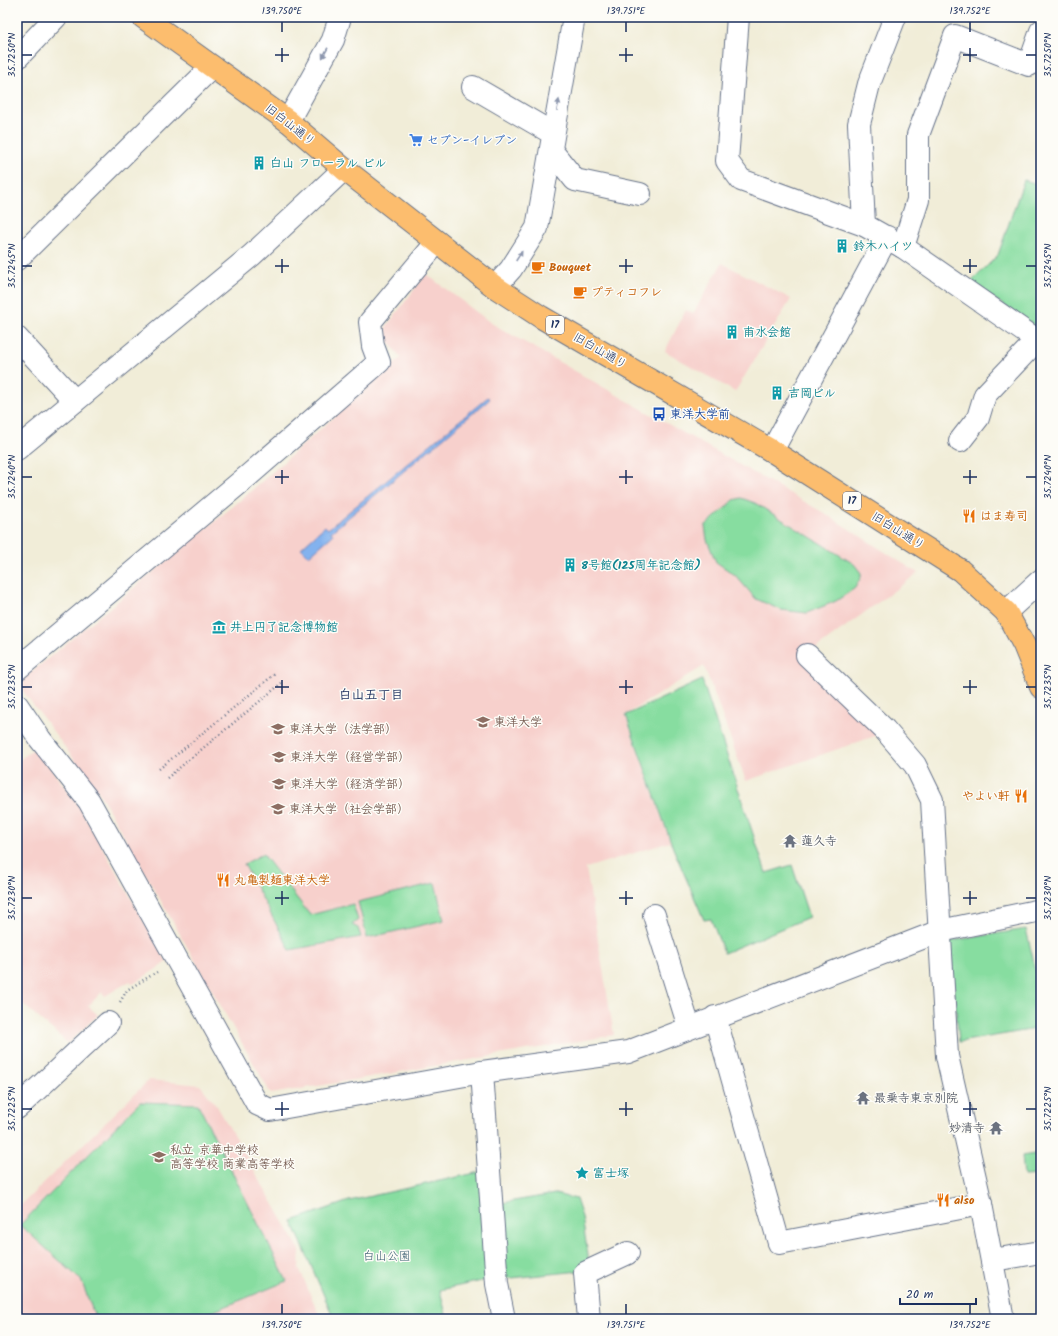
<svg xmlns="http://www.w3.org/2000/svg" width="1058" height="1336" font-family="Kalam,'Klee One',sans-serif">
	<rect width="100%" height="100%" fill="#fdfcf7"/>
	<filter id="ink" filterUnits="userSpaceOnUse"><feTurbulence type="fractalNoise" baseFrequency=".025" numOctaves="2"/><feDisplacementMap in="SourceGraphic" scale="8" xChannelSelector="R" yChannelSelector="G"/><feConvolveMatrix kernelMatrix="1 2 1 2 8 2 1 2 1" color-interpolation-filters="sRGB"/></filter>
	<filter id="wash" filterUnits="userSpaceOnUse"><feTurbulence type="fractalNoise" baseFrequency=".012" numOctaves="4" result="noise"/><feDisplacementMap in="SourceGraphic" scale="16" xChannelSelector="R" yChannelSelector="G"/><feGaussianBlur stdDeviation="0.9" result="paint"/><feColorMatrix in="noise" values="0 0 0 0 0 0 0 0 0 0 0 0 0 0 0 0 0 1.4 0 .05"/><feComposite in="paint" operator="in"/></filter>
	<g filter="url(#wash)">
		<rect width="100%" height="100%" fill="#f1edd8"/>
		<g fill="#f7d0cc">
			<path d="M722 263 791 299 735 392 665 351 686 310 693 314Z"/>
			<path d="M426 274 491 323 824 513 918 573 807 655 878 735 746 781 704 666 625 715 670 842 586 868 614 1035 271 1094 100 794 23 691V679L243 498 401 358 388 341 386 327Z"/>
			<path d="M35 748 79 806 167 962 133 984 130 981 105 996 102 992 88 1006 98 1015 68 1043 19 1001 17 1002V762Z"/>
			<path d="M149 1080 200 1085 217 1106 300 1250 299 1268 321 1319H17V1209Z"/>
		</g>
		<g fill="#87dda0" stroke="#51867f">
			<path d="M1024 180 1041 185V330L970 283 998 255Z"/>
			<path d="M741 498 755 503 854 564 861 573V577L855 588 848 593 836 601 807 613 781 610 756 599 735 575 716 562 707 540 705 526 734 500Z"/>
			<path d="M702 680 766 873 792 865 809 917 724 953 711 919 704 920 673 848 626 715Z"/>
			<path d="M263 854 310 915 353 904 358 920 352 925 358 928 361 937 290 950 244 864Z"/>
			<path d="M435 883 444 920 367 938 358 902Z"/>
			<path d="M1026 929 1041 992V1028L959 1042 950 941Z"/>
			<path d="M140 1102 198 1104 287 1281 195 1319H96L81 1280 20 1225Z"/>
			<path d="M1041 1153V1175L1024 1176 1022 1156Z"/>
			<path d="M489 1170 490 1205 555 1194 576 1199 582 1217 589 1262 580 1271 482 1281 440 1290 447 1319H334L292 1221 349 1201Z"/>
		</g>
		<path fill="#83b2ee" stroke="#4f70a6" d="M488 397 490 399 331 532 333 535 309 556 301 548 325 526 328 529Z"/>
	</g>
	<g filter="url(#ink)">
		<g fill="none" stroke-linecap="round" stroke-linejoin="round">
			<g stroke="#667289" stroke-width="24">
				<g id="minor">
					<path d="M738 17 727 161 741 180 864 225"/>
					<path d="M895 17 869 84 859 124 864 225 903 247 1041 343"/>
					<path d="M17 58 56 17"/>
					<path d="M473 87 552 133"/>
					<path d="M288 121 333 40 340 17"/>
					<path d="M551 150 575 180 640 194"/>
					<path d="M903 247 918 200V135L955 36 1029 65 1041 31"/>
					<path d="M17 259 212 67"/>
					<path d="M495 287 511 269 537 228 574 17"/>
					<path d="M17 338 75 401"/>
					<path d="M960 441 978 418 985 395 1037 340"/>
					<path d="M17 449 252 255 344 169"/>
					<path d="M772 451 887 237"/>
					<path d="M1006 612 1041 580"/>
					<path d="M807 655 885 730 915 765 932 800 947 1056 981 1204 1003 1319"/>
					<path d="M17 669 249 475 379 362 373 346 370 322 437 242"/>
					<path d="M17 705 40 739 89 801 257 1104 270 1110 482 1072 628 1052 940 931 1041 910"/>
					<path d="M654 915 689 1027"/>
					<path d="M715 1017 779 1243 981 1204"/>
					<path d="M482 1072 497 1284 504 1319"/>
					<path d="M17 1108 108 1023"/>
					<path d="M993 1260 1041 1252"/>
					<path d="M589 1319 585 1273 628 1253"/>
				</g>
			</g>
			<g stroke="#667289" stroke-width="24">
				<path id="highway" d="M143 17 288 121 344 169 495 287 541 317 772 451 960 570 1006 612 1024 645 1041 687"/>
			</g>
			<g stroke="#667289" stroke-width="2.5" stroke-dasharray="1 3" stroke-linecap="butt">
				<path d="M159 769 276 673"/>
				<path d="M167 778 283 682"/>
				<path d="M120 1002 127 990 157 972"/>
			</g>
			<use href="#minor" stroke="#fff" stroke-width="22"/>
			<use href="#highway" stroke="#fcbd6e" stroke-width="22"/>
		</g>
		<defs><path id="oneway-solid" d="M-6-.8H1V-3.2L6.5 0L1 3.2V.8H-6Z"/></defs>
		<g fill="#8d97ae">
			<use href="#oneway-solid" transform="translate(325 53) rotate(119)"/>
			<use href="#oneway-solid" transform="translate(558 105) rotate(-79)"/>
			<use href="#oneway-solid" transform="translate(519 256) rotate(-57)"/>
		</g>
	</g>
	<path fill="none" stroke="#1b2f5e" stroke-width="1.5" d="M282 22V32M626 22V32M970 22V32M282 48V62M626 48V62M970 48V62M22 55H32M275 55H289M619 55H633M963 55H977M1026 55H1036M282 259V273M626 259V273M970 259V273M22 266H32M275 266H289M619 266H633M963 266H977M1026 266H1036M282 470V484M626 470V484M970 470V484M22 477H32M275 477H289M619 477H633M963 477H977M1026 477H1036M282 680V694M626 680V694M970 680V694M22 687H32M275 687H289M619 687H633M963 687H977M1026 687H1036M282 891V905M626 891V905M970 891V905M22 898H32M275 898H289M619 898H633M963 898H977M1026 898H1036M282 1102V1116M626 1102V1116M970 1102V1116M22 1109H32M275 1109H289M619 1109H633M963 1109H977M1026 1109H1036M282 1304V1314M626 1304V1314M970 1304V1314"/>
	<defs>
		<g id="supermarket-bare" transform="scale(1.08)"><path d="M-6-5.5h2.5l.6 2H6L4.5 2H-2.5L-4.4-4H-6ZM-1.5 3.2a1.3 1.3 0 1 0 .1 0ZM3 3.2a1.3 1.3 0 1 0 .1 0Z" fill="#3f7fe0" stroke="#fdfcf7" stroke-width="2.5" paint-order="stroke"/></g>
		<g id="building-bare" transform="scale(1.08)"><path d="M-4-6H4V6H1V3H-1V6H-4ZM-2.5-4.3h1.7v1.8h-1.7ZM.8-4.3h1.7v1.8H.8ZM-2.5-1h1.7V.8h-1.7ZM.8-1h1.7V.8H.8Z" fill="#0f9aa8" stroke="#fdfcf7" stroke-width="2.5" paint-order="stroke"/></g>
		<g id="cafe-bare" transform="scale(1.08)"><path d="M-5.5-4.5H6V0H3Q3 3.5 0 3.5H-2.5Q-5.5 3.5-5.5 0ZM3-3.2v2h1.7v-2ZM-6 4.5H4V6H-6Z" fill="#e8710a" stroke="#fdfcf7" stroke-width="2.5" paint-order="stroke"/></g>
		<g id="bus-bare" transform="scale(1.08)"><path d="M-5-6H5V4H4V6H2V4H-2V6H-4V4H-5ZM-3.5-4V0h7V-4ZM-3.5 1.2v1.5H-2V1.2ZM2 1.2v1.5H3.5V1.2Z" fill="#1a4fb4" stroke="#fdfcf7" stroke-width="2.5" paint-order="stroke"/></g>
		<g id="restaurant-bare" transform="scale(1.08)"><path d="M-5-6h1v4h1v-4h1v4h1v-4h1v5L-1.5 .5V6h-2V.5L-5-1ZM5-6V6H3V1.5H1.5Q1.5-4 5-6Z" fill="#e8710a" stroke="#fdfcf7" stroke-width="2.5" paint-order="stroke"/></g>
		<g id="museum-bare" transform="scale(1.08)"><path d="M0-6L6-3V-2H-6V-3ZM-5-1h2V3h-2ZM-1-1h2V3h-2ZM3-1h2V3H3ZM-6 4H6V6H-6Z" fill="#0f9aa8" stroke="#fdfcf7" stroke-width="2.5" paint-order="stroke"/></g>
		<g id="university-bare" transform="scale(1.08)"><path d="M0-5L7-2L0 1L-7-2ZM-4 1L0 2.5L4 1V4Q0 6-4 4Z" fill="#8d6e63" stroke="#fdfcf7" stroke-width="2.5" paint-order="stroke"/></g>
		<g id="temple-bare" transform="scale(1.08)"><path d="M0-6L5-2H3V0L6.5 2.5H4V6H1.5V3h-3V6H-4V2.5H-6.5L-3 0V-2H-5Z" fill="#6b7280" stroke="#fdfcf7" stroke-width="2.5" paint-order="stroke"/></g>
		<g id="school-bare" transform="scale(1.08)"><path d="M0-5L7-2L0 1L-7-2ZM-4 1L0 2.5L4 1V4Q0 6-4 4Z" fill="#8d6e63" stroke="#fdfcf7" stroke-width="2.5" paint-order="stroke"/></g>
		<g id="sight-bare" transform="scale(1.08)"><path d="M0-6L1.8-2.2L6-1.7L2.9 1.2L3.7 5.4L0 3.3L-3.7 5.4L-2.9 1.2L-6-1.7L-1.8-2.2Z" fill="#0f9aa8" stroke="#fdfcf7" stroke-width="2.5" paint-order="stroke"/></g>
	</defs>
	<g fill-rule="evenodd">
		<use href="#supermarket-bare" x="416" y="140"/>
		<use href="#building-bare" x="259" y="163"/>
		<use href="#building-bare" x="842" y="246"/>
		<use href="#cafe-bare" x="538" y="267"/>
		<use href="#cafe-bare" x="580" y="292"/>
		<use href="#building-bare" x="732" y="332"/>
		<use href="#building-bare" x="777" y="393"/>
		<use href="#bus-bare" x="659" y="414"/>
		<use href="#restaurant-bare" x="969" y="516"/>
		<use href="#building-bare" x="570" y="565"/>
		<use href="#museum-bare" x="219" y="627"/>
		<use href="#university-bare" x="483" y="722"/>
		<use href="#university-bare" x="278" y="729"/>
		<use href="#university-bare" x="279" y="757"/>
		<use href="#university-bare" x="279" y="784"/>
		<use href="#restaurant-bare" x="1021" y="796"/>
		<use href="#university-bare" x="278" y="809"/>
		<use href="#temple-bare" x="790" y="841"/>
		<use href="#restaurant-bare" x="223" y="880"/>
		<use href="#temple-bare" x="863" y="1098"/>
		<use href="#temple-bare" x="996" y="1128"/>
		<use href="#school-bare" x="159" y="1157"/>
		<use href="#sight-bare" x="582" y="1173"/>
		<use href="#restaurant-bare" x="943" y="1200"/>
	</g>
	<g text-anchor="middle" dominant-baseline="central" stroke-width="3" stroke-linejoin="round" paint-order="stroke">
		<g fill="#fdfcf7" stroke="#5f6c8c" stroke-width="1">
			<rect x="546" y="316" width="18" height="18" rx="3"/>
			<rect x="843" y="492" width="18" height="18" rx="3"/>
		</g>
		<g font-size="11" font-weight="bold" fill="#1b2f5e">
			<text x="555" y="325">17</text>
			<text x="852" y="501">17</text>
		</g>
		<g font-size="12" fill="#1b2f5e" stroke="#fdfcf7">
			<text transform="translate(290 125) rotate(38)">旧白山通り</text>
			<text transform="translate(600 351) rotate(30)">旧白山通り</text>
			<text transform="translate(898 531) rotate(32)">旧白山通り</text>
		</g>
		<g font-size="12" font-weight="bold" fill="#366cbe" stroke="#fdfcf7" text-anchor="start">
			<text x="427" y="140">セブン-イレブン</text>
		</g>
		<g font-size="12" font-weight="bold" fill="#0d838f" stroke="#fdfcf7" text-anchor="start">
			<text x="270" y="163">白山 フローラル ビル</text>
			<text x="853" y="246">鈴木ハイツ</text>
			<text x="743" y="332">甫水会館</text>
			<text x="788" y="393">吉岡ビル</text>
			<text x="581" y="565">8号館(125周年記念館)</text>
			<text x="230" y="627">井上円了記念博物館</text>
			<text x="593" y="1173">富士塚</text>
		</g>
		<g font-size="12" font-weight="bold" fill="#c56008" stroke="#fdfcf7" text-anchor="start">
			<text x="549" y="267">Bouquet</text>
			<text x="591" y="292">プティコフレ</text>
			<text x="980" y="516">はま寿司</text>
			<text x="1010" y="796" text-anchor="end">やよい軒</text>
			<text x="234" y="880">丸亀製麺東洋大学</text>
			<text x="954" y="1200">also</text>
		</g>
		<g font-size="12" font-weight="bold" fill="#164399" stroke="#fdfcf7" text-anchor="start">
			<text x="670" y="414">東洋大学前</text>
		</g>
		<g font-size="12" font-weight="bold" fill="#785e54" stroke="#fdfcf7" text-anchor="start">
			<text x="494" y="722">東洋大学</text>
			<text x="289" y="729">東洋大学（法学部）</text>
			<text x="290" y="757">東洋大学（経営学部）</text>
			<text x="290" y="784">東洋大学（経済学部）</text>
			<text x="289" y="809">東洋大学（社会学部）</text>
			<text x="170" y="1150">私立 京華中学校<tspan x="170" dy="14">高等学校 商業高等学校</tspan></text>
		</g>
		<g font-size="12" font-weight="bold" fill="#5b616d" stroke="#fdfcf7" text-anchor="start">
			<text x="801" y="841">蓮久寺</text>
			<text x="874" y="1098">最乗寺東京別院</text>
			<text x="985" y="1128" text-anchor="end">妙清寺</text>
		</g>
		<g font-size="12" fill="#365a6e" stroke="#fdfcf7">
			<text x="387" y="1256">白山公園</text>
		</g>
		<g font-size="13" font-weight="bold" fill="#1b2f5e" stroke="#fdfcf7">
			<text x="371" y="695">白山五丁目</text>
		</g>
	</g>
	<rect width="1058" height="1336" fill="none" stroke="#fdfcf7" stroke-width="44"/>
	<path d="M900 1298v6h76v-6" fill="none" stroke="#1b2f5e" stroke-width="2"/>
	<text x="906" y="1298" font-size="12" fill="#1b2f5e" stroke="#fdfcf7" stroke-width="3" paint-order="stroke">20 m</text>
	<rect x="22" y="22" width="1014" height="1292" fill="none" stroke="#1b2f5e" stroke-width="1.5"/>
	<g font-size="10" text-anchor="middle" fill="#1b2f5e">
		<text x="282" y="14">139.750°E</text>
		<text x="626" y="14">139.751°E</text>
		<text x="970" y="14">139.752°E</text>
		<text transform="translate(11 55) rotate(-90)" y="4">35.7250°N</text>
		<text transform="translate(1047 55) rotate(-90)" y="4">35.7250°N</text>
		<text transform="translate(11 266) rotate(-90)" y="4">35.7245°N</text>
		<text transform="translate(1047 266) rotate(-90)" y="4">35.7245°N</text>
		<text transform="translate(11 477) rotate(-90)" y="4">35.7240°N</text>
		<text transform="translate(1047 477) rotate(-90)" y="4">35.7240°N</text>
		<text transform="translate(11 687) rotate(-90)" y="4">35.7235°N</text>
		<text transform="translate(1047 687) rotate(-90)" y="4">35.7235°N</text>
		<text transform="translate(11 898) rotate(-90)" y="4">35.7230°N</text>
		<text transform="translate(1047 898) rotate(-90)" y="4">35.7230°N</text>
		<text transform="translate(11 1109) rotate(-90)" y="4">35.7225°N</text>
		<text transform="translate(1047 1109) rotate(-90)" y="4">35.7225°N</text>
		<text x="282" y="1328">139.750°E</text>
		<text x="626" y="1328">139.751°E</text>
		<text x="970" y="1328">139.752°E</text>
	</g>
</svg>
